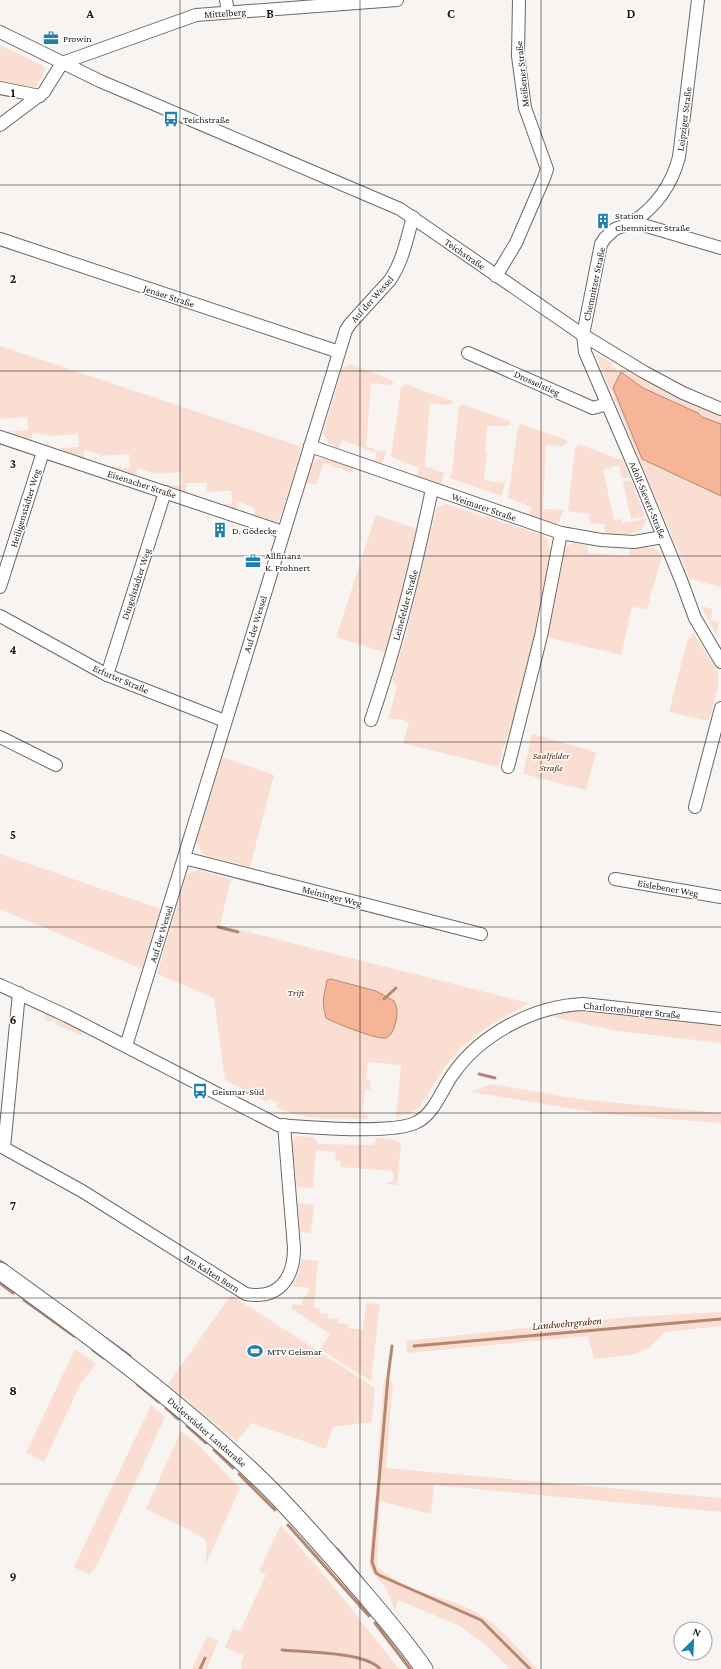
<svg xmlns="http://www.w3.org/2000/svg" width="721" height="1669" font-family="'Crimson Pro',serif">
	<rect width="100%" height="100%" fill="#f8f4f2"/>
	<g fill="#faded2">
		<path d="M0 45 44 66 45 70 37 86 35 87 0 83Z"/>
		<path d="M0 346 302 447 280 518 276 522 254 515 255 508 237 501 238 510 222 504H232L231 491 207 492V483H186V493L158 483 172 486 182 485 181 472 156 474 138 468 135 476 102 465 121 468H130L129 454 100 456V454L84 450V458L60 450V448L79 447 78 434 51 436 32 433V441L7 432 28 430 27 417 0 419Z"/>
		<path d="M597 354 612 363 611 366 620 372 623 369 631 374 633 371 721 415V587L690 579 596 356Z"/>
		<path d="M350 364 391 380 394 383 389 385 371 383 366 447 374 448V450L386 451 382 464 374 462 377 453 342 440 338 449 328 442 323 434 341 371 344 368Z"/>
		<path d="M405 384 452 401V403L447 405 430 403 425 467 433 468V470L444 472 441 484 416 477 419 468 391 457 401 388Z"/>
		<path d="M462 404 509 421 511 426H487L485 453 487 454 484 480 501 483 505 481 502 496 449 478 452 471 459 407Z"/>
		<path d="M521 424 566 440 568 443 562 446 546 445 543 509 563 510 558 525 529 516 532 507 508 498 518 427Z"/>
		<path d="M578 444 622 460 630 477 622 479 619 465 603 470 614 520 622 519V523L646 519C646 539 617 533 604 533L605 524 589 523 590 514 568 511 575 448Z"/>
		<path d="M318 458 325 459 354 468 352 473 324 463 316 484H305L312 464Z"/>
		<path d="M631 480 645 516 631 519 623 482Z"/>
		<path d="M446 504 543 535 548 540 549 548 552 549 533 642 522 687 498 767 403 743 409 722 399 719H388L397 687 392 679 405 638 436 510 437 507Z"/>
		<path d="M376 515 417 529 399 607 386 653 336 637Z"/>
		<path d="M573 543 588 546V553L629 556 630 548C641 548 656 544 662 556L647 609 632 607 621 655 547 637 562 554 567 546Z"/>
		<path d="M701 606 713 609 710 620 719 622 716 635Z"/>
		<path d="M693 632 718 672V688L709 721 669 712 688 638 691 639Z"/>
		<path d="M532 734 596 752 586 790 523 774Z"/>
		<path d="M222 757 274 775 250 867 204 855 196 842Z"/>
		<path d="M0 854 161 909 142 969 0 909Z"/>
		<path d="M197 870 231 879 220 925 529 1003 487 1027 461 1048 444 1068 420 1107 410 1113 396 1117 401 1065 368 1062 366 1079 371 1080 370 1090 365 1089 362 1114 368 1115 367 1119C338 1118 303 1121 276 1107L278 1103 269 1099 267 1102 225 1080 214 998 157 974 187 874Z"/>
		<path d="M575 1011 605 1012 721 1024V1043L617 1031 549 1016Z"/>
		<path d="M45 1013 81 1030 82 1036 57 1025 56 1020 46 1022Z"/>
		<path d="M491 1084 579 1099 721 1113V1123L604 1114 471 1092Z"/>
		<path d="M297 1136 314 1137 318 1144 373 1145 377 1138C386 1138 393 1139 401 1143L397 1185 386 1184V1183L393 1182 394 1175 391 1171 340 1167 341 1161 335 1160 336 1152 316 1150 313 1188 297 1187 292 1142Z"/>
		<path d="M298 1203 314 1205 311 1233 300 1232Z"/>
		<path d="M301 1259 318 1261 314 1308H320V1313L328 1314V1318L339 1319 338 1323 349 1324 348 1328 363 1330 366 1303 380 1304 371 1381 320 1349 330 1334 292 1309V1304L301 1305 304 1297H306L307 1293H309V1288L292 1286 299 1273Z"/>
		<path d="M231 1295 375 1388 372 1422 333 1427 326 1449 251 1423 237 1442 168 1384Z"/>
		<path d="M721 1312V1326L665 1332 649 1348 631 1355 594 1359 588 1336 407 1353 406 1341 628 1317Z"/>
		<path d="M75 1349 96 1364 81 1383 44 1462 26 1453Z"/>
		<path d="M384 1379 393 1382 386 1468 721 1498V1512L434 1485 431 1514 380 1501 377 1567C388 1575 398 1583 411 1588 434 1597 461 1602 482 1616 503 1629 520 1651 537 1669H510L488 1647 460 1626 398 1600 395 1611 386 1588 374 1574 369 1565 377 1481 380 1478 377 1466Z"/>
		<path d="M151 1405 165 1417 98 1563 90 1575 74 1567Z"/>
		<path d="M181 1431 196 1443 240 1488 205 1566 207 1548 205 1539 189 1530 146 1509Z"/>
		<path d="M281 1525 334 1587 399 1669H242L241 1664 244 1656 225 1647 233 1629 240 1631 266 1575 259 1571Z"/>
		<path d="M207 1636 218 1641 207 1669H192Z"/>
	</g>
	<g fill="#f6b598" stroke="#b58772">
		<path d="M621 372 643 388 698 413 702 417 721 424V496L642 459 613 388Z"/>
		<path d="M331 979 376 991 394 1001C398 1008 398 1016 395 1024 394 1029 391 1038 384 1038 375 1039 335 1023 326 1018 321 998 324 998 327 980Z"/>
	</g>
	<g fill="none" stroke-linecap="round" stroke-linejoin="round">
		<g stroke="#b58772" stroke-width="3">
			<path d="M218 927 238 932"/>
			<path d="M384 999 396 988"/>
			<path d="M479 1074 495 1078"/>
			<path d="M0 1261 6 1265"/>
			<path d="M0 1283 13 1293"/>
			<path d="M24 1300 74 1336"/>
			<path d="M105 1338 130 1356"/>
			<path d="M392 1346 388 1377 372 1562 376 1573 381 1576 481 1620 530 1669"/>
			<path d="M414 1346 721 1319"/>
			<path d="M93 1350 104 1358"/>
			<path d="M137 1384 159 1402"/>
			<path d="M166 1408 178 1419"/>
			<path d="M187 1426 206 1443"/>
			<path d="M214 1450 233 1468"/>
			<path d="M239 1474 275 1510"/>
			<path d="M288 1525 369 1616"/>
			<path d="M337 1549 354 1569"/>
			<path d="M375 1623 410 1669"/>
			<path d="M282 1650C304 1652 366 1652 380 1669"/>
			<path d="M200 1669 205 1658"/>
		</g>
		<g stroke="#6b6867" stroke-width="14">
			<g id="street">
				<path d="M226 0 228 12"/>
				<path d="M0 32 100 81 400 209 583 335 644 372 683 393 721 409"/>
				<path d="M62 63 196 15 397 0"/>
				<path d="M0 88 40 96"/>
				<path d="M0 125 44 92 62 63"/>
				<path d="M633 222C657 206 672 184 679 157L698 0"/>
				<path d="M0 239 339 352"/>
				<path d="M721 248 633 222 615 229 605 238 601 244 583 335 585 352 640 480 681 580 695 618 721 662"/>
				<path d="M496 276 516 243 544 178 547 169 525 108 518 56 519 0"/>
				<path d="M468 353 593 408 607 404"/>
				<path d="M0 437 283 532"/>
				<path d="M310 446 561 533 601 540 634 542 663 537"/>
				<path d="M0 587 43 452"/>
				<path d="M0 616 107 675 225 721"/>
				<path d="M107 675 165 492"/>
				<path d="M371 720C397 644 416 567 432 489"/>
				<path d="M0 737 56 765"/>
				<path d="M508 767 541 636 561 533"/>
				<path d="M695 807 721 708"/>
				<path d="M184 858 481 934"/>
				<path d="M615 879 721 897"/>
				<path d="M0 985 67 1016 278 1125C307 1127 394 1135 417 1122 435 1113 442 1089 453 1074 481 1034 534 1006 583 1004L721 1019"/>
				<path d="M19 993 4 1148 82 1191 246 1294C279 1300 294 1278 294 1248L284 1125"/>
				<path d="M126 1046 346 330 350 324 390 280C403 261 407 238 413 217"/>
			</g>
		</g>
		<g stroke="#6b6867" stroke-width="19">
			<path id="secondary" d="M0 1271C91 1336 181 1403 262 1481 291 1509 317 1540 344 1570 371 1602 400 1634 424 1669"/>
		</g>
		<use href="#street" stroke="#fff" stroke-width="12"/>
		<use href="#secondary" stroke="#fff" stroke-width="17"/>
	</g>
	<path fill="none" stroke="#1c1b1b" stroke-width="1" stroke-opacity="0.55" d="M180 0V1669M360 0V1669M541 0V1669M0 185H721M0 371H721M0 556H721M0 742H721M0 927H721M0 1113H721M0 1298H721M0 1484H721"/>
	<defs>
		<g id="office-bare" transform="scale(1.2)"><path d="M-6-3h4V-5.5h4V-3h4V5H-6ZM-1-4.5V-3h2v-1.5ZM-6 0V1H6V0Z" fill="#1e81ac" stroke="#fff" stroke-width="2.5" paint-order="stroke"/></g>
		<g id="bus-bare" transform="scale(1.2)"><path d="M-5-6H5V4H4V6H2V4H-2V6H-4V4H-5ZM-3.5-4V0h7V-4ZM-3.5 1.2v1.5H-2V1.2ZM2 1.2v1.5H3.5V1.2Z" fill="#1e81ac" stroke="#fff" stroke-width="2.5" paint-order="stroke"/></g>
		<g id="building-bare" transform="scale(1.2)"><path d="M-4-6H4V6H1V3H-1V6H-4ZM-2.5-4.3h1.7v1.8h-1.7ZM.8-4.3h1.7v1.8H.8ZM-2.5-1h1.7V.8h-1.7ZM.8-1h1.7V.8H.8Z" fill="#1e81ac" stroke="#fff" stroke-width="2.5" paint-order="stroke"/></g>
		<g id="stadium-bare" transform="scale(1.2)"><path d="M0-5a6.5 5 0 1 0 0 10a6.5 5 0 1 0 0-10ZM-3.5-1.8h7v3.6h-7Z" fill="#1e81ac" stroke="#fff" stroke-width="2.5" paint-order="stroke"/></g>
	</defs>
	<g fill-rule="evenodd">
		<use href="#office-bare" x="51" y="38"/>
		<use href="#bus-bare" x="171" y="119"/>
		<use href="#building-bare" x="603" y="221"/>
		<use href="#building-bare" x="220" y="530"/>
		<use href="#office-bare" x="253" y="561"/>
		<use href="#bus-bare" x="200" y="1091"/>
		<use href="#stadium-bare" x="255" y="1351"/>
	</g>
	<g text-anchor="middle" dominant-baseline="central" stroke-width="3" stroke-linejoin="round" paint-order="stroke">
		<g font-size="10" fill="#1c1b1b" stroke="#fff">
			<text transform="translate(225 13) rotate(-4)">Mittelberg</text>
			<text transform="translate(522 74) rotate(-96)">Meißener Straße</text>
			<text transform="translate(684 119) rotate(-83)">Leipziger Straße</text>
			<text transform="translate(465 254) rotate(35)">Teichstraße</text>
			<text transform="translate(594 284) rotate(-78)">Chemnitzer Straße</text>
			<text transform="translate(169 296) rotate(18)">Jenaer Straße</text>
			<text transform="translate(372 299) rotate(-48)">Auf der Wessel</text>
			<text transform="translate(537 383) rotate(24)">Drosselstieg</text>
			<text transform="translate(142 484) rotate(18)">Eisenacher Straße</text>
			<text transform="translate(648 500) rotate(68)">Adolf-Sievert-Straße</text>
			<text transform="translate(484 507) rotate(19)">Weimarer Straße</text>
			<text transform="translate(25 508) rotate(-73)">Heiligenstädter Weg</text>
			<text transform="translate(136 584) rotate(-72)">Dingelstädter Weg</text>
			<text transform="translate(405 605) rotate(-75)">Leinefelder Straße</text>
			<text transform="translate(255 624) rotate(-73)">Auf der Wessel</text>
			<text transform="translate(121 679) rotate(23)">Erfurter Straße</text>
			<text transform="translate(668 888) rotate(10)">Eislebener Weg</text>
			<text transform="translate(332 896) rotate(14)">Meininger Weg</text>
			<text transform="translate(161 934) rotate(-73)">Auf der Wessel</text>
			<text transform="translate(632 1010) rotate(6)">Charlottenburger Straße</text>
			<text transform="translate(212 1273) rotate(32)">Am Kalten Born</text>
			<text transform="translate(207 1432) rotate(41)">Duderstädter Landstraße</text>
		</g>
		<g font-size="10" fill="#1c1b1b" stroke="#fff" text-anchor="start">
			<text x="63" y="38">Prowin</text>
			<text x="183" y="119">Teichstraße</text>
			<text x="615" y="215">Station<tspan x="615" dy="12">Chemnitzer Straße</tspan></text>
			<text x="232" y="530">D. Gödecke</text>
			<text x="265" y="555">Allfinanz<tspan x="265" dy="12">K. Frohnert</tspan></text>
			<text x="212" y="1091">Geismar-Süd</text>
			<text x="267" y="1351">MTV Geismar</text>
		</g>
		<g font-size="10" font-style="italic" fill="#5d2a11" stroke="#fff">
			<text x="551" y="755">Saalfelder<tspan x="551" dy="12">Straße</tspan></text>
			<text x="296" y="992">Trift</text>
		</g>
		<g font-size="11" font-style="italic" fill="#56240a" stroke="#fff">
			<text transform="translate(567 1323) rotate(-5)">Landwehrgraben</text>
		</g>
	</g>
	<g font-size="13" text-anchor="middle" font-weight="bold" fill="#1c1b1b" stroke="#fff" stroke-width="3" stroke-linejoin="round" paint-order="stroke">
		<text x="90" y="18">A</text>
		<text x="270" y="18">B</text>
		<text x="451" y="18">C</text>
		<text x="631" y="18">D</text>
		<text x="13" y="97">1</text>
		<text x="13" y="283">2</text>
		<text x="13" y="468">3</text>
		<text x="13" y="654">4</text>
		<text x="13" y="839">5</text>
		<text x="13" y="1024">6</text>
		<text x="13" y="1210">7</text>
		<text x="13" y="1395">8</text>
		<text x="13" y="1581">9</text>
	</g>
	<g transform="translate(693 1641) rotate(24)"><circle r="19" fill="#ffffff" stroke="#a4a4a4"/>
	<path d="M0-3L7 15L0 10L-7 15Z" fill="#1e81ac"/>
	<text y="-6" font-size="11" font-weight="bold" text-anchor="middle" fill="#1c1b1b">N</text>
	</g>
</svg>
